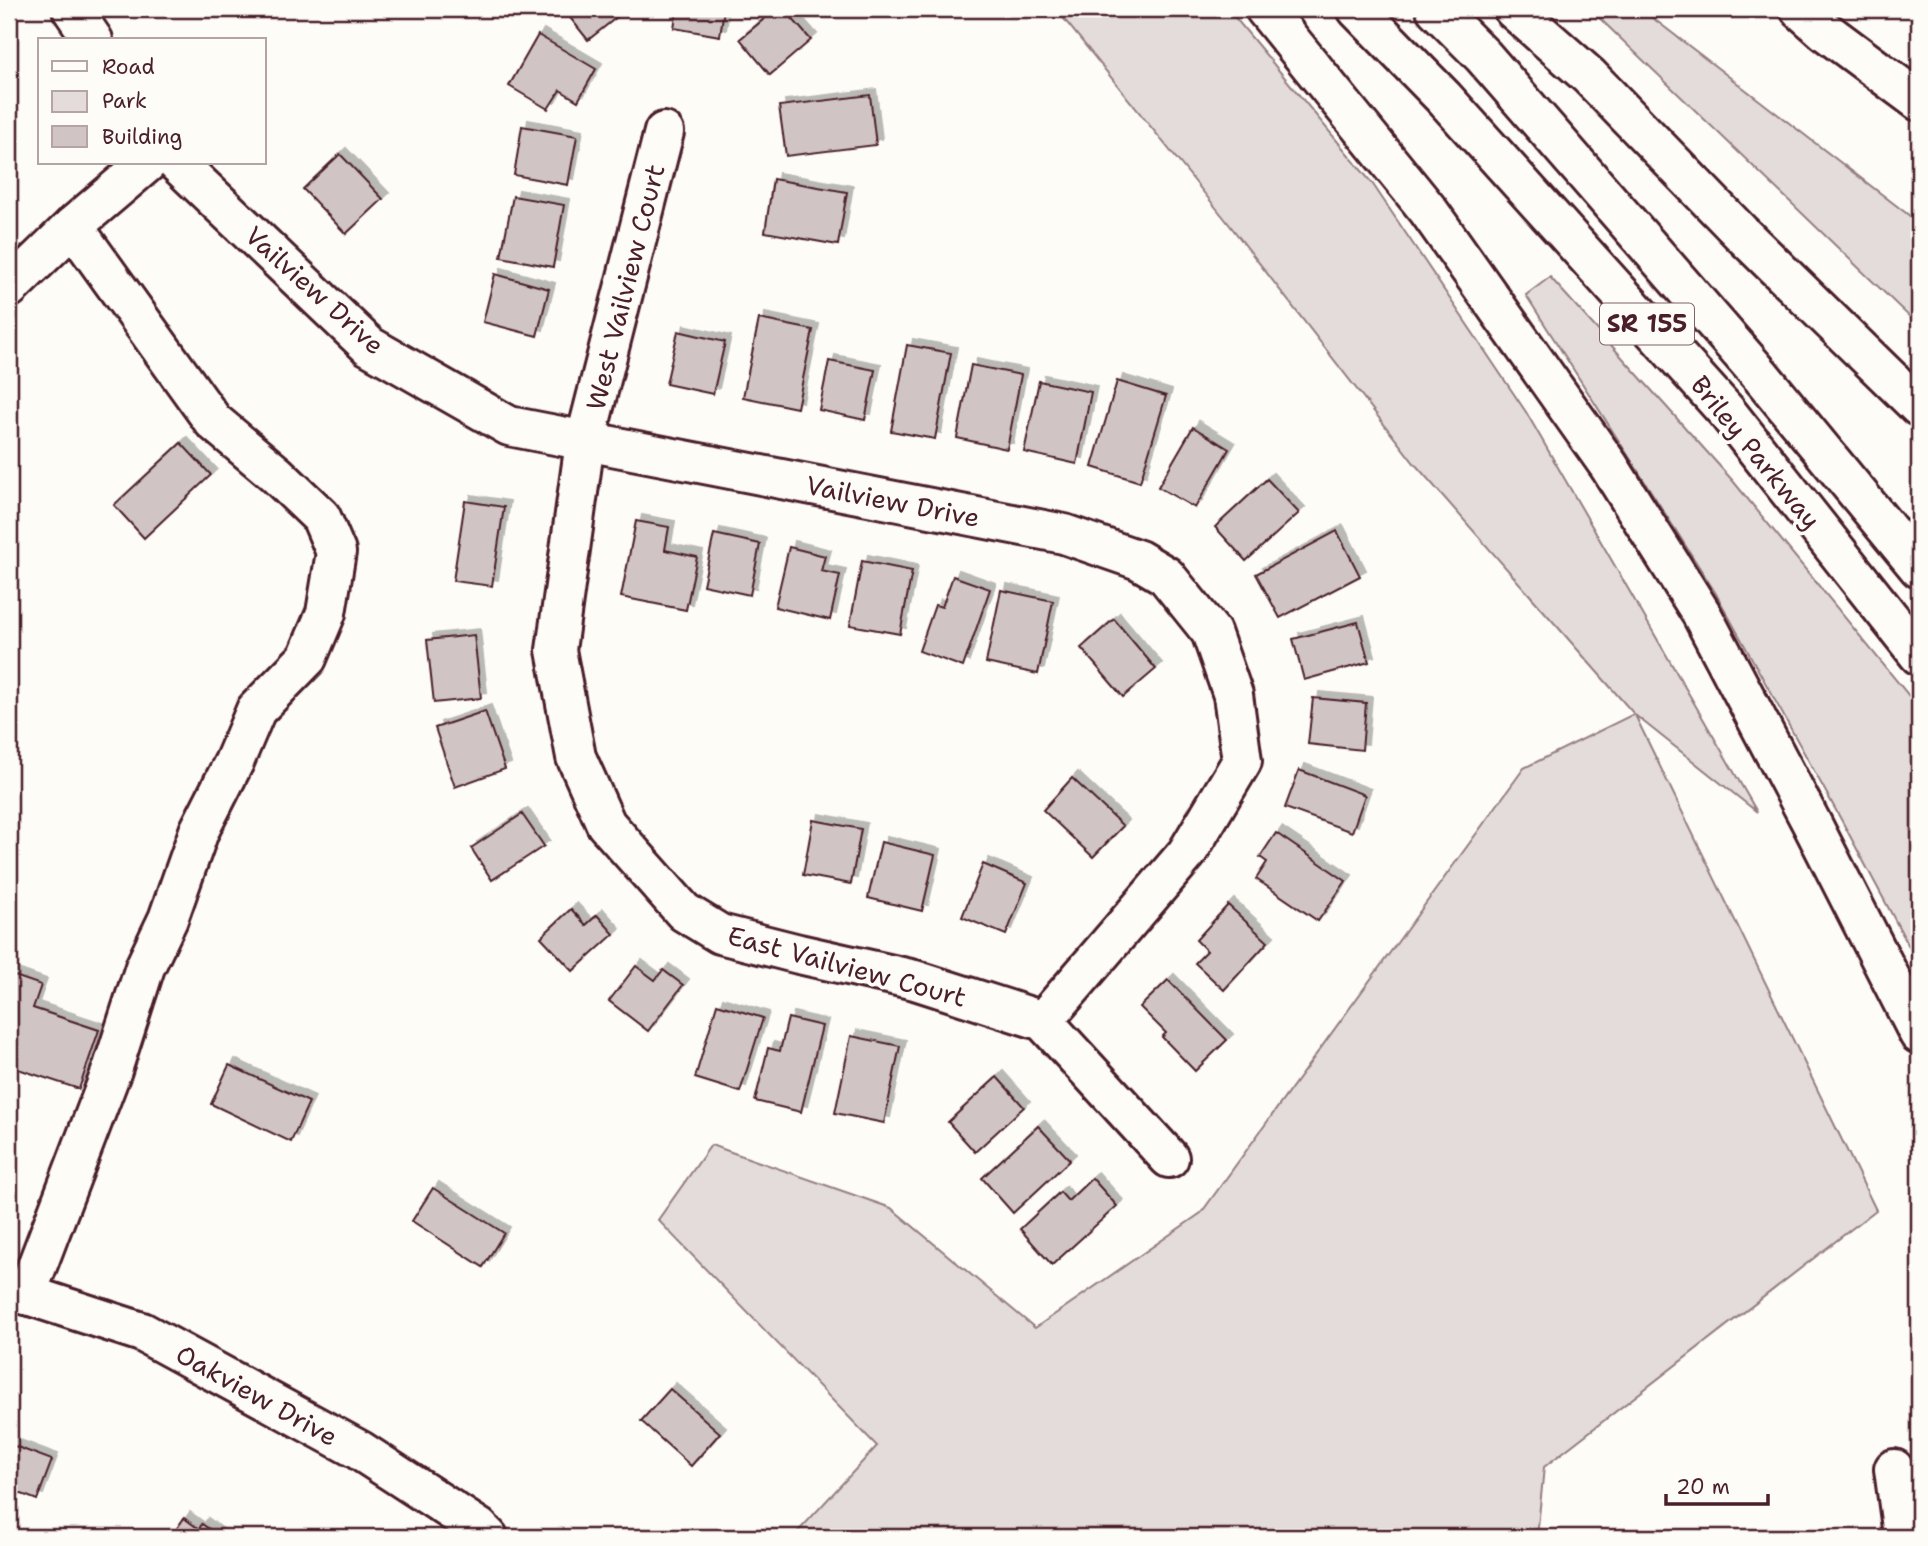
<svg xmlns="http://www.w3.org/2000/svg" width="1928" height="1546" font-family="'Shantell Sans',sans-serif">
	<defs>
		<filter id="shadow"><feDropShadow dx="6" dy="-6" stdDeviation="0" flood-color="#0004"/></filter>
	</defs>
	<rect width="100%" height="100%" fill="#fdfcf7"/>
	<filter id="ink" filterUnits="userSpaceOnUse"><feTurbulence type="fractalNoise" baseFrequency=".0143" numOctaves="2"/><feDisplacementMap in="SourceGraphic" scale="14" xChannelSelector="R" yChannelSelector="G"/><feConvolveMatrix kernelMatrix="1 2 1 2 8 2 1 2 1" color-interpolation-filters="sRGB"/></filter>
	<g filter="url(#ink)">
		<g fill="#e3dcda" stroke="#967e82" stroke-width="2">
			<path d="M1056 9H1228L1372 183 1526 412 1757 812 1635 715 1876 1210 1544 1467 1537 1537H793L877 1446 658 1220 711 1145 891 1208 1035 1328 1201 1213 1524 768 1634 714 1414 463 1225 219Z"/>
			<path d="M1590 9H1641L1919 223V326Z"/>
			<path d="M1550 277 1733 481 1919 708V965L1843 823 1715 592 1526 295Z"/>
		</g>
		<g fill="#d0c5c4" stroke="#4a1f2b" stroke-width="2" filter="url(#shadow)">
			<path d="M563 9H627L588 40Z"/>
			<path d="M677 9H724L720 36 674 28Z"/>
			<path d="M776 9H784L811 40 770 75 740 39Z"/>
			<path d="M538 35 596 69 578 101 560 90 548 109 509 86Z"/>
			<path d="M870 95 876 145 786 156 779 106Z"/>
			<path d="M522 126 577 136 568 185 514 175Z"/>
			<path d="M340 154 383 199 346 234 303 189Z"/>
			<path d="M773 179 847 192 838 245 765 232Z"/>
			<path d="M513 196 564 205 553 267 501 257Z"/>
			<path d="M495 274 549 289 537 336 483 322Z"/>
			<path d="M759 319 813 330 797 408 743 397Z"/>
			<path d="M678 331 725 342 713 394 666 384Z"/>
			<path d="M907 345 951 353 935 439 891 431Z"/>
			<path d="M829 361 875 370 865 420 819 410Z"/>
			<path d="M971 365 1021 375 1007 449 957 438Z"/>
			<path d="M1039 381 1091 392 1077 464 1024 452Z"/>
			<path d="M1117 381 1166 396 1140 482 1092 467Z"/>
			<path d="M1193 427 1229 449 1195 508 1158 487Z"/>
			<path d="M181 443 211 475 144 538 114 505Z"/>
			<path d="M1267 479 1299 513 1246 561 1215 527Z"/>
			<path d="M465 501 504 507 492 586 453 581Z"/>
			<path d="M636 521 669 527 665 550 697 557 686 610 621 597Z"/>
			<path d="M1337 531 1360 576 1280 618 1256 574Z"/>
			<path d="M714 534 760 544 750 595 703 585Z"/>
			<path d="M789 547 825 556 821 571 840 575 830 620 775 607Z"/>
			<path d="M862 561 912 571 900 634 850 625Z"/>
			<path d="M953 576 990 589 963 667 919 651 935 605 942 607Z"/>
			<path d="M1001 590 1053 601 1038 674 986 663Z"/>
			<path d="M1114 619 1156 669 1123 697 1081 648Z"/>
			<path d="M1358 622 1369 662 1304 680 1293 639Z"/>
			<path d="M474 635 481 698 434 703 427 640Z"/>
			<path d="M1313 698 1366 703 1362 750 1308 744Z"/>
			<path d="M485 711 505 769 455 787 435 728Z"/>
			<path d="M1299 770 1365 795 1352 832 1285 808Z"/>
			<path d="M1072 778 1123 826 1093 857 1043 810Z"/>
			<path d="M522 814 544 846 492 880 471 848Z"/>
			<path d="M813 820 861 829 851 884 803 875Z"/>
			<path d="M1276 833 1346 881 1318 921 1256 879 1267 862 1260 857Z"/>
			<path d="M881 842 935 855 922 911 868 898Z"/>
			<path d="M983 864 1027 883 1006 935 962 917Z"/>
			<path d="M1228 905 1268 942 1224 990 1195 963 1207 951 1196 940Z"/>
			<path d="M571 909 586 925 597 915 614 934 573 971 541 937Z"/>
			<path d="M636 966 655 980 663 970 683 985 648 1031 609 1001Z"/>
			<path d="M9 974 41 985 33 1008 99 1030 79 1089 9 1066Z"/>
			<path d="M1168 980 1227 1040 1195 1071 1162 1037 1166 1033 1140 1007Z"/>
			<path d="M717 1004 763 1018 740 1092 695 1078Z"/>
			<path d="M788 1018 822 1026 801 1112 755 1101 768 1048 780 1051Z"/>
			<path d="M851 1036 900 1046 884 1123 835 1113Z"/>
			<path d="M229 1065 309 1102 291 1142 211 1104Z"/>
			<path d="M997 1077 1024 1107 975 1152 948 1122Z"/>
			<path d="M1038 1126 1070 1160 1013 1213 982 1178Z"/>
			<path d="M1092 1178 1117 1206 1052 1265 1020 1229 1060 1192 1068 1201Z"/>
			<path d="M433 1188 504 1233 483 1267 412 1221Z"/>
			<path d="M670 1389 720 1433 691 1466 641 1421Z"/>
			<path d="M9 1444 52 1460 37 1500 9 1489Z"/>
			<path d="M184 1518 199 1529 202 1524 220 1537H171Z"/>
		</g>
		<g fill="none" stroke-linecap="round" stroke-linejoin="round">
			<g stroke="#4a1f2b" stroke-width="44">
				<g id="minor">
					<path d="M72 9 93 40"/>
					<path d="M1800 9 1825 31 1919 101"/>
					<path d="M664 132 585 442 556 650 576 757 606 824 684 912 720 934 799 954 915 980 1043 1021 1169 1158"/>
					<path d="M177 163 369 346 509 426 1064 534 1139 560 1166 576 1211 632 1233 695 1242 761 1187 853 1043 1021"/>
					<path d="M9 288 73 226 147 163"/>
					<path d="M9 1289 142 1332 359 1450 479 1528 488 1537"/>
					<path d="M26 1295 112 1070 145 967 168 919 199 831 234 762 256 710 307 658 326 613 336 552 321 517 276 474 213 421 73 226"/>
					<path d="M1894 1469 1903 1535 1901 1537"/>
				</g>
			</g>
			<g stroke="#4a1f2b" stroke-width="44">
				<g id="highway">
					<path d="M1265 9 1428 210 1609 466 1701 613 1811 822 1919 1034"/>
					<path d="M1357 9 1444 98 1726 411 1919 655"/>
					<path d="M1436 9 1483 56 1762 377 1919 568"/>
					<path d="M1513 9 1589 76 1741 233 1919 407"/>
				</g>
			</g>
			<use href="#minor" stroke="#fdfcf7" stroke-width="38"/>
			<use href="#highway" stroke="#fdfcf7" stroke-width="38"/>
		</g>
	</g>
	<g text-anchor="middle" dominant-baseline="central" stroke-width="7" stroke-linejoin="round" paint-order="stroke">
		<rect fill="#fdfcf7" stroke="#806168" stroke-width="2" x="1600" y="303.5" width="94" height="41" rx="5"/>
		<g font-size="24" font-weight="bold" fill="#4a1f2b">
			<text x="1647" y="324">SR 155</text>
		</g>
		<g font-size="26" fill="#4a1f2b" stroke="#fdfcf7">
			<text transform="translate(625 287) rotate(-76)">West Vailview Court</text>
			<text transform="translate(315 290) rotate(42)">Vailview Drive</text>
			<text transform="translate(1756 452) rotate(51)">Briley Parkway</text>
			<text transform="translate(893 501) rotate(11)">Vailview Drive</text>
			<text transform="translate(847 966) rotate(15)">East Vailview Court</text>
			<text transform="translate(257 1395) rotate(29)">Oakview Drive</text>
		</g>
	</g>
	<rect width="1928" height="1546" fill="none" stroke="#fdfcf7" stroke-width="35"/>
	<rect x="18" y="18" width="1893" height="1511" fill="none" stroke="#4a1f2b" stroke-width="2.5" filter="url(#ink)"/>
	<rect x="38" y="38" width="228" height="126" fill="#fdfcf7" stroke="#b5a4a5" stroke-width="2"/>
	<rect x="52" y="61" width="35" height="10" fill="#fdfcf7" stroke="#b5a4a5" stroke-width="2"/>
	<text x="102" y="74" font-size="21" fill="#4a1f2b">Road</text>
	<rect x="52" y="91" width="35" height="21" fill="#e3dcda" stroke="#b5a4a5" stroke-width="2"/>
	<text x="102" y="108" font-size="21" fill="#4a1f2b">Park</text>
	<rect x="52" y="126" width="35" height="21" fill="#d0c5c4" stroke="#b5a4a5" stroke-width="2"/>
	<text x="102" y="144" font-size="21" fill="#4a1f2b">Building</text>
	<path d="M1666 1494v10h102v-10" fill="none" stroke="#4a1f2b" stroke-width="3.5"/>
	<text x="1676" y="1494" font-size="21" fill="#4a1f2b" stroke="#fdfcf7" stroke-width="5" paint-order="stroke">20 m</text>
</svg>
